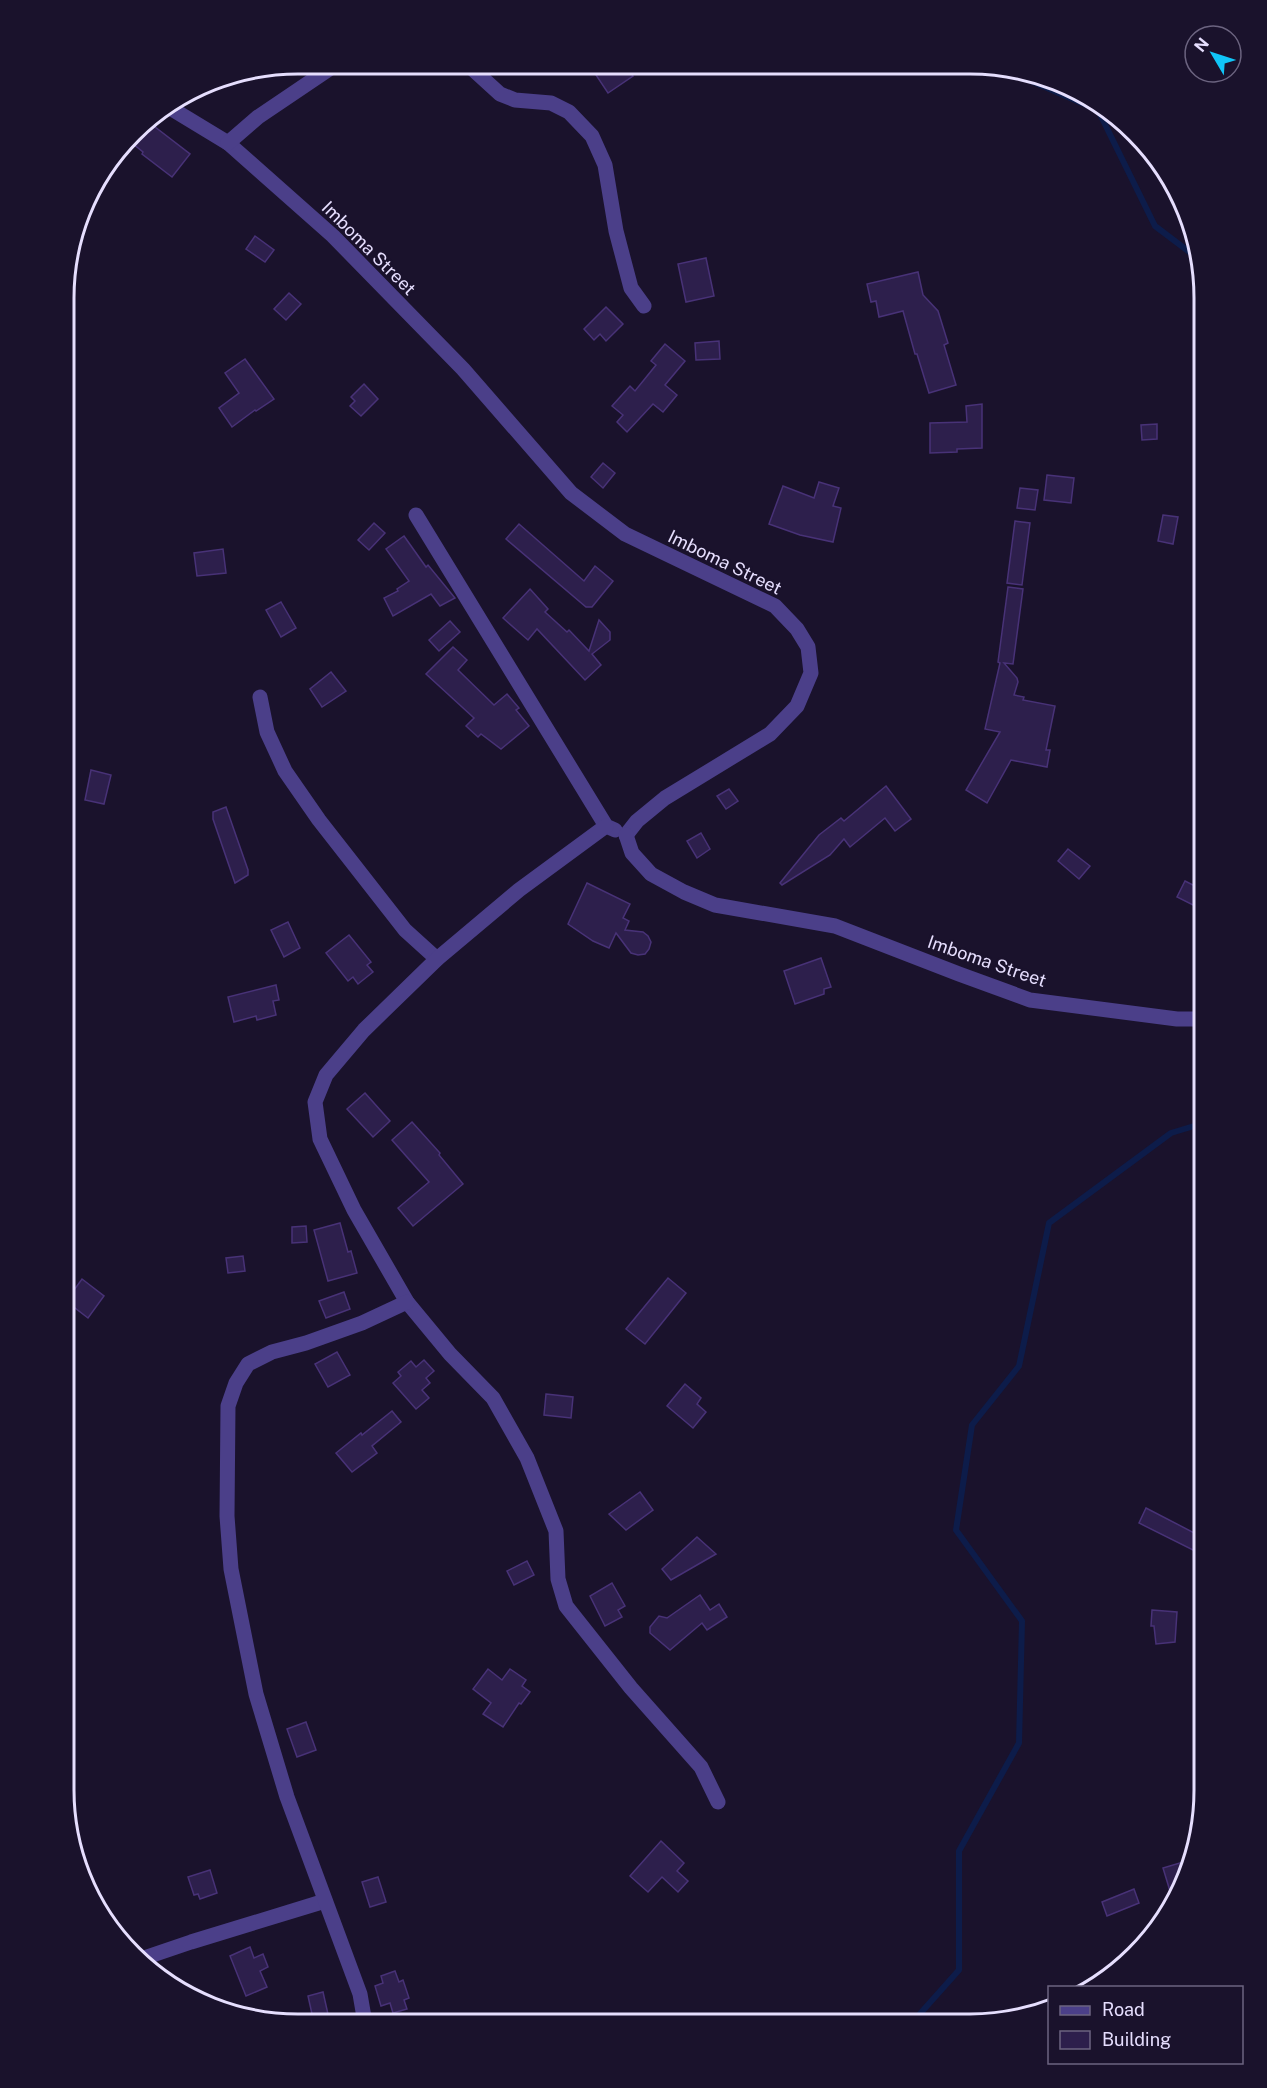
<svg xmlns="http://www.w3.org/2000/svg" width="1267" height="2088" font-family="'Public Sans',sans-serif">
	<rect width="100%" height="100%" fill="#1a122c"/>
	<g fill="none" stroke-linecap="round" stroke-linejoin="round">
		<g stroke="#0d1c4a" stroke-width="6">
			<path d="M994 65 1098 110 1155 226 1196 257"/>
			<path d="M910 2025 959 1970V1851L1019 1743 1022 1621 956 1530 972 1425 1019 1366 1049 1223 1171 1133 1204 1123"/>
		</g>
	</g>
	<g fill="#2d1f4c" stroke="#483277" stroke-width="1.5">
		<path d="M612 64H625L633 76 608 93 596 75Z"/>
		<path d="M146 120 190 154 172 177 142 154 143 152 128 140Z"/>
		<path d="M255 236 274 250 265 262 246 249Z"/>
		<path d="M706 258 714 296 686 302 678 264Z"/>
		<path d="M918 272 923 295 938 311 948 343 944 345 956 385 929 393 917 354H915L903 311 879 317 876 301 871 302 867 284Z"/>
		<path d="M289 293 301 304 286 320 274 309Z"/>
		<path d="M606 307 623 324 606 341 600 334 594 340 584 329Z"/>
		<path d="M719 341 720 359 696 360 695 343Z"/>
		<path d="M665 344 685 361 665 385 677 395 663 412 653 404 627 432 617 422 623 415 612 406 630 386 635 391 656 365 651 361Z"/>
		<path d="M245 359 274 399 256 411 255 410 232 427 219 408 239 393 225 373Z"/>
		<path d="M364 384 378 399 361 416 350 406 355 401 351 397Z"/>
		<path d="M982 404V448L957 449V452L930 453V423L967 422 966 406Z"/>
		<path d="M1157 424V439L1142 440 1141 425Z"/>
		<path d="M603 463 615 473 603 488 591 477Z"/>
		<path d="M1047 475 1074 478 1071 503 1044 500Z"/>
		<path d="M819 482 839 488 833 506 841 508 833 542 800 535 769 524 783 486 814 498Z"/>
		<path d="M1020 488 1038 490 1035 510 1017 508Z"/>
		<path d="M1163 515 1178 517 1173 544 1158 541Z"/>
		<path d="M1015 521 1030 523 1022 585 1007 583Z"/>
		<path d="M374 523 385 533 369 550 358 540Z"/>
		<path d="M519 524 584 581 595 566 613 581 592 607H586L506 539Z"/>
		<path d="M404 536 426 567 428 565 455 598 440 606 431 594 393 616 384 598 398 591 397 589 409 581 386 549Z"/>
		<path d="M223 549 226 573 197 576 194 553Z"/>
		<path d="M1008 587 1023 589 1013 664 1004 663 1017 678 1018 682 1014 695 1024 697 1023 700 1055 706 1046 750H1050L1047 767 1011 760 987 803 966 790 1000 732 985 729 1000 663 998 662Z"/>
		<path d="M530 589 548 609 545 612 567 632 569 630 589 651 599 620 610 632V640L592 654 601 665 585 680 537 629 528 640 503 618Z"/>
		<path d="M281 602 296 628 281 637 266 610Z"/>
		<path d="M450 621 460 632 439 651 429 640Z"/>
		<path d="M453 647 467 660 458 670 494 705 507 694 519 708 516 710 529 726 501 749 481 734 478 737 466 726 474 718 426 674Z"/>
		<path d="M331 672 346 691 322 707 310 689Z"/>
		<path d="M91 770 111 775 104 804 85 800Z"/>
		<path d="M886 786 911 819 895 831 885 818 850 847 844 839 830 855 782 885 780 883 819 835 841 818 844 821Z"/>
		<path d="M729 789 738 801 726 809 717 796Z"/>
		<path d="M226 807 248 870V875L235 883 213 819V812Z"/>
		<path d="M701 833 710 849 697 858 687 841Z"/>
		<path d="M1068 849 1090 866 1079 879 1058 861Z"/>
		<path d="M1185 881 1203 890 1195 906 1177 897Z"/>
		<path d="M587 883 630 904 623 918 629 921 625 930 643 932 648 936 651 942 649 949 645 954 638 955 631 953 616 933 609 948 593 941 568 924Z"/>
		<path d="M288 922 300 948 284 957 271 930Z"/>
		<path d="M349 935 371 962 367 965 373 972 358 984 353 977 348 981 326 953Z"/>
		<path d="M821 958 831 987 824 989V994L795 1004 784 971Z"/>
		<path d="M276 985 279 1000 273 1001 276 1015 257 1020 256 1016 234 1022 228 997Z"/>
		<path d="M365 1093 390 1121 373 1137 347 1109Z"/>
		<path d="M412 1122 440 1153 439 1155 463 1184 413 1226 398 1208 429 1182 392 1140Z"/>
		<path d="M340 1223 348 1252 351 1251 357 1273 328 1281 314 1230Z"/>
		<path d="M306 1226 307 1242 292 1243V1227Z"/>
		<path d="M243 1256 245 1271 228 1273 226 1258Z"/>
		<path d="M668 1278 686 1293 645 1344 626 1329Z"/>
		<path d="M82 1279 104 1296 88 1318 66 1301Z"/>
		<path d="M344 1292 350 1309 326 1318 319 1301Z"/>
		<path d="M337 1352 350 1375 328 1387 315 1364Z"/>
		<path d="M424 1360 434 1371 426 1378 430 1383 422 1390 429 1398 416 1409 393 1383 401 1376 398 1372 411 1361 416 1367Z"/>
		<path d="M685 1384 701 1398 697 1404 706 1412 693 1428 667 1406Z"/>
		<path d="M546 1394 573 1397 571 1418 544 1415Z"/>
		<path d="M392 1411 401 1422 372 1446 377 1453 352 1472 336 1453 361 1433 362 1435Z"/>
		<path d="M640 1492 653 1510 626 1530 609 1514Z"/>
		<path d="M1146 1508 1204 1538 1197 1552 1139 1523Z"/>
		<path d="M697 1537 716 1554 671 1580 662 1569Z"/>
		<path d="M527 1561 534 1575 514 1585 507 1571Z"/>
		<path d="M612 1583 625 1606 618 1610 622 1617 605 1626 590 1596Z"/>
		<path d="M700 1595 710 1610 719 1604 727 1617 707 1630 702 1623 670 1650 650 1633V1627L659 1616 667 1618Z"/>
		<path d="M1152 1610 1177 1612 1175 1642 1156 1644 1154 1626H1151Z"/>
		<path d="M488 1669 502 1680 510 1669 526 1680 522 1686 530 1692 521 1704 519 1703 503 1727 483 1714 491 1703 473 1689Z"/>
		<path d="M306 1722 316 1750 297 1757 287 1729Z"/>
		<path d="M661 1841 684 1863 677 1871 688 1881 678 1892 662 1877 648 1892 630 1876Z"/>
		<path d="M1193 1859 1191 1866 1173 1901 1163 1868Z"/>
		<path d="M210 1870 217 1893 200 1899 198 1894 194 1895 188 1877Z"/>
		<path d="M378 1877 386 1902 370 1907 362 1882Z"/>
		<path d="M1134 1889 1139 1903 1107 1916 1102 1902Z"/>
		<path d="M250 1947 254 1958 263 1954 268 1967 260 1971 267 1987 246 1996 230 1956Z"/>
		<path d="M395 1971 399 1982 403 1980 409 1998 404 2000 407 2009 393 2013 390 2003 381 2006 375 1986 383 1983 381 1976Z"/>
		<path d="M323 1992 330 2023H314L308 1996Z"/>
	</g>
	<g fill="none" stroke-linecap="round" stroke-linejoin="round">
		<g stroke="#4b3f89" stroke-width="15">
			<path d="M466 63 500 94 515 100 551 103 569 112 592 136 605 165 616 231 631 288 644 306"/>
			<path d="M167 106 228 143 333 236 463 369 571 493 625 534 775 606 797 629 808 647 811 673 797 706 770 734 665 798 637 821 626 835"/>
			<path d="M228 143 258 117 338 63"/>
			<path d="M416 515 606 826 615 830"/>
			<path d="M260 697 267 732 285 771 319 820 405 930 437 959"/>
			<path d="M606 826 519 890 437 959 364 1030 326 1075 315 1102 320 1139 354 1210 407 1302 450 1354 493 1398 527 1458 556 1531 558 1579 566 1606 631 1688 701 1767 718 1802"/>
			<path d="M626 835 632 853 651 874 684 892 715 905 835 926 959 974 1030 1000 1177 1019H1204"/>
			<path d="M138 1960 191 1942 325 1901"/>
			<path d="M365 2023 360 1994 287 1797 256 1694 231 1569 227 1516 228 1406 236 1383 248 1364 272 1352 306 1343 362 1323 407 1302"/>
		</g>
	</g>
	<g text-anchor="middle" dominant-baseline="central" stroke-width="4.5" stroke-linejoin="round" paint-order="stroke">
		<g font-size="18" fill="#e6defe" stroke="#1a122c">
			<text transform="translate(369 248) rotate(45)">Imboma Street</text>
			<text transform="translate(725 562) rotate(26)">Imboma Street</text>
			<text transform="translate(987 961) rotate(19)">Imboma Street</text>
		</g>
	</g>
	<path d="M0 0H1267V2088H0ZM298 74H970A224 224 0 0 1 1194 298V1790A224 224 0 0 1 970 2014H298A224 224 0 0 1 74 1790V298A224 224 0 0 1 298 74Z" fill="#1a122c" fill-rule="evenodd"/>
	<path fill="none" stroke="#e6defe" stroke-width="3" d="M298 74H970A224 224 0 0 1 1194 298V1790A224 224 0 0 1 970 2014H298A224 224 0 0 1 74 1790V298A224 224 0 0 1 298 74Z"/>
	<rect x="1048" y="1986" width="195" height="78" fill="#1a122c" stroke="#6c6480" stroke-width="1.5"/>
	<rect x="1060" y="2006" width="30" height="9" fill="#4b3f89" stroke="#6c6480" stroke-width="1.5"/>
	<text x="1102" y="2016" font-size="18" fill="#e6defe">Road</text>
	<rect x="1060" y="2031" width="30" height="18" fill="#2d1f4c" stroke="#6c6480" stroke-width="1.5"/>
	<text x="1102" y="2046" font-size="18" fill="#e6defe">Building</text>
	<g transform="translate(1213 54) rotate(309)"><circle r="28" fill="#1a122c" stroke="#6c6480" stroke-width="1.5"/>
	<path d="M0-4.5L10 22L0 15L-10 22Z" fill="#11c5f7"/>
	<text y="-9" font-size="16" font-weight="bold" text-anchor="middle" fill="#e6defe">N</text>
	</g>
</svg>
